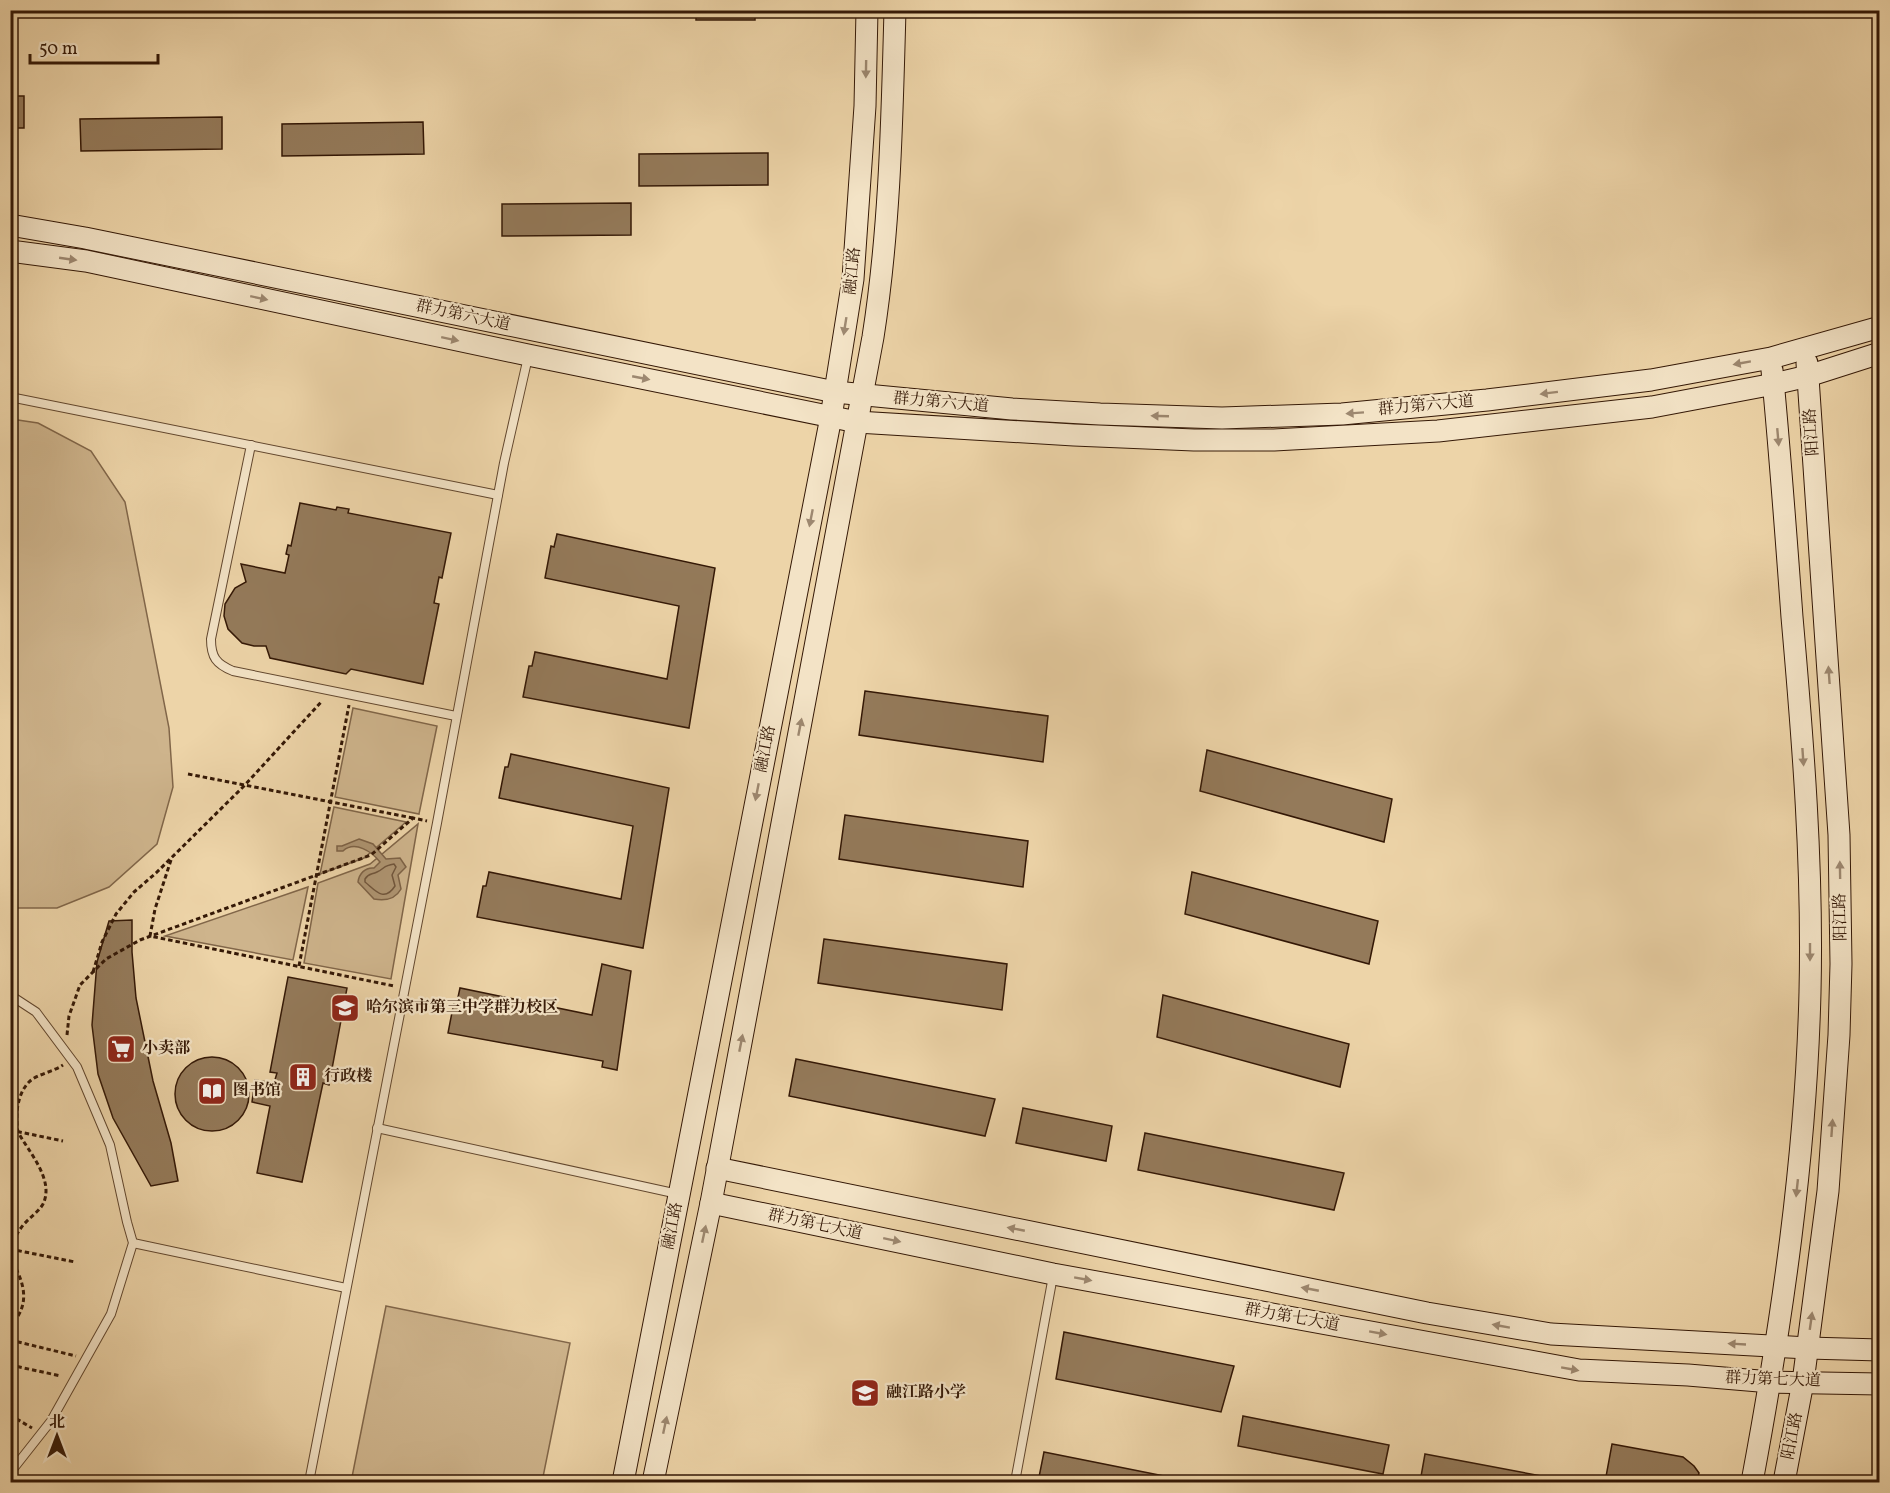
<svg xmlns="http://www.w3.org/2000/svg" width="1890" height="1493" font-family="Vollkorn,'Noto Serif SC',serif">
	<rect width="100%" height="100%" fill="#edd4a8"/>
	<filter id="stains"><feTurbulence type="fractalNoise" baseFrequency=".00333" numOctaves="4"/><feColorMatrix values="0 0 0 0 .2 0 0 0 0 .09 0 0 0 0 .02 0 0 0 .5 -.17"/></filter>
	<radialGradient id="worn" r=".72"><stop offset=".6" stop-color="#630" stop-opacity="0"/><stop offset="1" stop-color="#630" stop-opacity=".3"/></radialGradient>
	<g fill="#ceb48c" stroke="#816649" stroke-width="1.5">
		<path d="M11 419 38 423 91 451 125 502 169 728 173 787 157 844 109 887 57 908H11Z"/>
		<path d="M353 708 437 726 419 814 335 797Z"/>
		<path d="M334 807 406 822 364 858 320 874Z"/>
		<path d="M418 824 391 979 304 963 318 883 370 864Z"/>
		<path d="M308 887 293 960 165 936Z"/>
		<path d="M386 1306 570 1343 542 1482H351Z"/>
	</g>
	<path fill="#ae9471" stroke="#7d6246" stroke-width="1.5" d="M359 839 373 844 386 859 400 858 406 867 398 875 401 889C395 900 385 901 374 899L358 882C359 874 365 867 374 868L380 862C372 852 355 840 343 851H337V846H342Z"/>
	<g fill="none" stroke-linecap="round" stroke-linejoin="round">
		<path stroke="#71563c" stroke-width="1.5" d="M394 864 396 867 392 875 395 886C384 903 375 890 365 882V879C369 873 371 875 377 872 386 868 382 866 394 864Z"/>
	</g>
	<g fill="#947a5a" stroke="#341806" stroke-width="1.5">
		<rect x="696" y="10" width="59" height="10"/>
		<rect x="10" y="96" width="14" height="32"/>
		<path d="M222 117V149L81 151 80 119Z"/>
		<path d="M423 122 424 154 282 156V124Z"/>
		<path d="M768 153V185L639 186V154Z"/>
		<path d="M631 203V235L502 236V204Z"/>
		<path d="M300 503 336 510 337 507 349 509 348 513 451 533 442 578 439 577 434 603 439 604 423 684 351 669 346 674 270 658 266 646H254L242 643 228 629 224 616 225 604 235 588 246 582 241 564 285 573 289 555 286 554 288 545 291 546Z"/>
		<path d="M557 534 715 568 689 728 523 697 529 666H532L535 652 667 679 679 606 545 578 551 546 554 547Z"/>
		<path d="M865 691 1048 716 1043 762 859 735Z"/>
		<path d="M1207 750 1392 799 1384 842 1200 791Z"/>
		<path d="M511 754 669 788 643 948 477 917 483 886H486L489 872 621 899 633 826 499 798 505 767H508Z"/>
		<path d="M845 815 1028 841 1023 887 839 859Z"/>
		<path d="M1192 872 1378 921 1369 964 1185 914Z"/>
		<path d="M132 920V952L136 998 153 1081 171 1143 178 1181 151 1186 113 1118 98 1074 92 1025 97 962 109 921Z"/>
		<path d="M824 939 1007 964 1002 1010 818 983Z"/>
		<path d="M602 964 631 971 617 1070 602 1067 603 1061 448 1033 454 1002H457L460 988 592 1015Z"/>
		<path d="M288 977 347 988 329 1085 323 1083 302 1182 257 1173 270 1106 252 1102 255 1080 274 1083 277 1073 270 1072Z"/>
		<path d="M1163 995 1349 1044 1340 1087 1157 1037Z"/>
		<circle cx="212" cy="1094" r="37"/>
		<path d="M796 1059 995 1099 985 1136 789 1096Z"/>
		<path d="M1023 1108 1112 1126 1106 1161 1016 1143Z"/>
		<path d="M1145 1133 1344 1173 1334 1210 1138 1170Z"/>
		<path d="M1064 1332 1234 1366 1221 1412 1056 1379Z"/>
		<path d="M1243 1416 1389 1445 1383 1474 1238 1446Z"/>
		<path d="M1612 1444 1683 1457 1694 1466 1699 1473 1697 1482H1605Z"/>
		<path d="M1044 1452 1194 1482H1038Z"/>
		<path d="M1425 1454 1568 1481 1567 1482H1420Z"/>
	</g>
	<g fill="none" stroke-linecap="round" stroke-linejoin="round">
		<g stroke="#62472e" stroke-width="10">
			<g id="lane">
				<path d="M10 397 498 495"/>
				<path d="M251 445 211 639C211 657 216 664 233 671L456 716"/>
				<path d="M10 995 36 1012 77 1067 110 1145 127 1222 133 1243 111 1314 51 1421 10 1473"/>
				<path d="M377 1128 678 1194"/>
				<path d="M133 1243 346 1288"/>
				<path d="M309 1482 437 823 504 463 528 357"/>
				<path d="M1015 1482 1053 1276"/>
			</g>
		</g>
		<g stroke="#341806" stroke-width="23">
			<g id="secondary">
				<path d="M10 225 85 238 835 392 1012 409 1100 414 1222 418 1342 414 1487 400 1651 380 1771 358 1880 327"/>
				<path d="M10 251 86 261 528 355 857 422 1074 435 1194 440H1274L1438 431 1652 407 1774 384 1808 376 1880 353"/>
				<path d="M717 1168 1427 1313 1551 1334 1808 1348 1880 1350"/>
				<path d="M711 1203 1053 1274 1579 1370 1688 1375 1771 1382 1880 1384"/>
				<path d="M623 1482 831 417 853 279 865 106 867 10"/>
				<path d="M653 1482 711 1203 873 337C890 229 892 119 895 10"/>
				<path d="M1752 1482C1782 1321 1806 1157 1810 992 1813 867 1803 742 1792 617 1786 535 1780 452 1772 370"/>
				<path d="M1784 1482 1803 1382 1828 1191 1839 1035 1841 964 1839 835 1807 363"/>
			</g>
		</g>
		<g stroke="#341806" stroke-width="3" stroke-dasharray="4.5 3" stroke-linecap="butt">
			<path d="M188 774 413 818"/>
			<path d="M171 860 155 909 150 936 394 986"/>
			<path d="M299 966 349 705"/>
			<path d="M93 972 102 942 116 914 134 892 156 873 244 786 322 701"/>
			<path d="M67 1035 69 1016 80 985 106 959 140 940 371 855 413 818 427 821"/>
			<path d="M10 1130 63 1141"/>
			<path d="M10 1249C14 1242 16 1234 21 1228 27 1219 38 1213 43 1204 55 1180 28 1151 18 1132 15 1116 17 1094 29 1082 37 1074 53 1072 63 1065"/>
			<path d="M10 1249 75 1262"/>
			<path d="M10 1255C12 1262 16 1267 18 1273 27 1293 26 1310 10 1326"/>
			<path d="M10 1340 76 1356"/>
			<path d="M10 1365 61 1376"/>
			<path d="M10 1415 32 1428"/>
		</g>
		<use href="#lane" stroke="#f3e3c6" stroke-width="8"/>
		<use href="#secondary" stroke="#f3e3c6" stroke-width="21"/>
	</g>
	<defs><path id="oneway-solid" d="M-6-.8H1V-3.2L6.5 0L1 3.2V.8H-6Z" transform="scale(1.5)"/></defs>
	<g fill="#9d8870">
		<use href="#oneway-solid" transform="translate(866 69) rotate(91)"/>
		<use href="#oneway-solid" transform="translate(68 259) rotate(8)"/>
		<use href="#oneway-solid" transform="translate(259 298) rotate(12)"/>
		<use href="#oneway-solid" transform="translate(845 326) rotate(99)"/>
		<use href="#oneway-solid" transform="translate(450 339) rotate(12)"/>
		<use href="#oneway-solid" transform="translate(1742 363) rotate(170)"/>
		<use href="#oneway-solid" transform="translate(641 378) rotate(11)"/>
		<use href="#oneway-solid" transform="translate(1549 393) rotate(173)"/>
		<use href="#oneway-solid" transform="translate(1355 413) rotate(176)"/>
		<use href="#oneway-solid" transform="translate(1160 416) rotate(-178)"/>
		<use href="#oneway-solid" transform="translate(1778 437) rotate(85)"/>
		<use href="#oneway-solid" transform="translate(811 518) rotate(101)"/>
		<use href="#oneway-solid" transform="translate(1829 675) rotate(-94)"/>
		<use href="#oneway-solid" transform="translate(800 727) rotate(-79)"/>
		<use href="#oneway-solid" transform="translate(1803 757) rotate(86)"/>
		<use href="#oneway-solid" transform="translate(757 792) rotate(101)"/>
		<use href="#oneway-solid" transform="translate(1840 870) rotate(-91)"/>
		<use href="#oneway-solid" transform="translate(1810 952) rotate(90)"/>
		<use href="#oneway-solid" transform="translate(741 1043) rotate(-79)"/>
		<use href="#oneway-solid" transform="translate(1832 1128) rotate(-86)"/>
		<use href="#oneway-solid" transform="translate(1797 1188) rotate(96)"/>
		<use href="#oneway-solid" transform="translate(1016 1229) rotate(-169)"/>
		<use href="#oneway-solid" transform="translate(704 1234) rotate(-78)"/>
		<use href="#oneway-solid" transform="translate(892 1240) rotate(12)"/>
		<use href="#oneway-solid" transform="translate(1083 1279) rotate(10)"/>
		<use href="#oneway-solid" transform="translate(1310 1289) rotate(-169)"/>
		<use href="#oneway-solid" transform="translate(1811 1321) rotate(-82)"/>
		<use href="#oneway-solid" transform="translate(1501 1326) rotate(-170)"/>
		<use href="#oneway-solid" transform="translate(1378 1333) rotate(10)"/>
		<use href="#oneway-solid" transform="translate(1737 1344) rotate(-177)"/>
		<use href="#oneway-solid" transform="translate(1570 1369) rotate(10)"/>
		<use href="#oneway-solid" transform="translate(665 1425) rotate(-78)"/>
	</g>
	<defs>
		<g id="school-square" transform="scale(1.5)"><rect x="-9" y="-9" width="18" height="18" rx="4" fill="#8f2418" stroke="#f3e3c6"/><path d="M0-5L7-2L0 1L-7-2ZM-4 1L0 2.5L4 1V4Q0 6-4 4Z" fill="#fff"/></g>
		<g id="supermarket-square" transform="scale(1.5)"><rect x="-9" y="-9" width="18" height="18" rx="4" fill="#8f2418" stroke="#f3e3c6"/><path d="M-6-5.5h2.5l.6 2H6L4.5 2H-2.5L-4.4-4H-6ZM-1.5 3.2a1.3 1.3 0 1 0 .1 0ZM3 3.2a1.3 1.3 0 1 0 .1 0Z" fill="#fff"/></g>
		<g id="building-square" transform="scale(1.5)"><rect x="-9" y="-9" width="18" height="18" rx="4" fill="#8f2418" stroke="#f3e3c6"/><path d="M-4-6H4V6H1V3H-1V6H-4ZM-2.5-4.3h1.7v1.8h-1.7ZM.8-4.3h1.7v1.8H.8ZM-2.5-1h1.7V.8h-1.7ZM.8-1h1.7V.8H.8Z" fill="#fff"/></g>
		<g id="library-square" transform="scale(1.5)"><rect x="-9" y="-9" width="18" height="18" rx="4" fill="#8f2418" stroke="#f3e3c6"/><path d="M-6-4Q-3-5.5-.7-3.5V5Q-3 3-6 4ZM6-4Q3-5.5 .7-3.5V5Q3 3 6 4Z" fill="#fff"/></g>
	</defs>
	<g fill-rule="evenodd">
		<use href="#school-square" x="345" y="1008"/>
		<use href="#supermarket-square" x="121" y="1049"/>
		<use href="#building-square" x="303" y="1077"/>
		<use href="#library-square" x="212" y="1091"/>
		<use href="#school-square" x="865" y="1393"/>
	</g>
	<g text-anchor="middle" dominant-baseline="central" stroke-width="4.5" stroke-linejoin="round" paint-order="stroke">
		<g font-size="16" fill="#341806" stroke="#f3e3c6">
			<text transform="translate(853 271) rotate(-84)">融江路</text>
			<text transform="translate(463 316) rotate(12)">群力第六大道</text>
			<text transform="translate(941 403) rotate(5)">群力第六大道</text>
			<text transform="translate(1426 406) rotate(-5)">群力第六大道</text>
			<text transform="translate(1812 432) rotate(-94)">阳江路</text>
			<text transform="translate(766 749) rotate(-79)">融江路</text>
			<text transform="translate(1841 917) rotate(-91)">阳江路</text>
			<text transform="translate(815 1225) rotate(12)">群力第七大道</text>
			<text transform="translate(673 1226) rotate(-79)">融江路</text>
			<text transform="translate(1292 1318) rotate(10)">群力第七大道</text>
			<text transform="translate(1773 1380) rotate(2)">群力第七大道</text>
			<text transform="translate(1793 1436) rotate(-79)">阳江路</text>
		</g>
		<g font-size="16" font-weight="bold" fill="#341806" stroke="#f3e3c6" text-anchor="start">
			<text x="366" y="1008">哈尔滨市第三中学群力校区</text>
			<text x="142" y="1049">小卖部</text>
			<text x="324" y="1077">行政楼</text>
			<text x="233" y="1091">图书馆</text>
			<text x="886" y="1393">融江路小学</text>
		</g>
	</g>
	<rect width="1890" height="1493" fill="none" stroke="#edd4a8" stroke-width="36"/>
	<rect x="12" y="12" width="1866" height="1469" fill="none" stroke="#341806" stroke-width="3"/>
	<rect x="18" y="18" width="1854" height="1457" fill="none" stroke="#341806" stroke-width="1.5"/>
	<g transform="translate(57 1436)" stroke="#f3e3c6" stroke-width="4.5" paint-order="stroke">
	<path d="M0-4.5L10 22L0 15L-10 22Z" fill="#341806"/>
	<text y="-9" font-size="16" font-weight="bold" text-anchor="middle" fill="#341806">北</text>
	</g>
	<path d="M30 54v9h128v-9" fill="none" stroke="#341806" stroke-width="3"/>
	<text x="39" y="54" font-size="18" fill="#341806" stroke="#f3e3c6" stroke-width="4.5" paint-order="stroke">50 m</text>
	<rect width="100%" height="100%" filter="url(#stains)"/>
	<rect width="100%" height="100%" fill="url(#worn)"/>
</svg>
